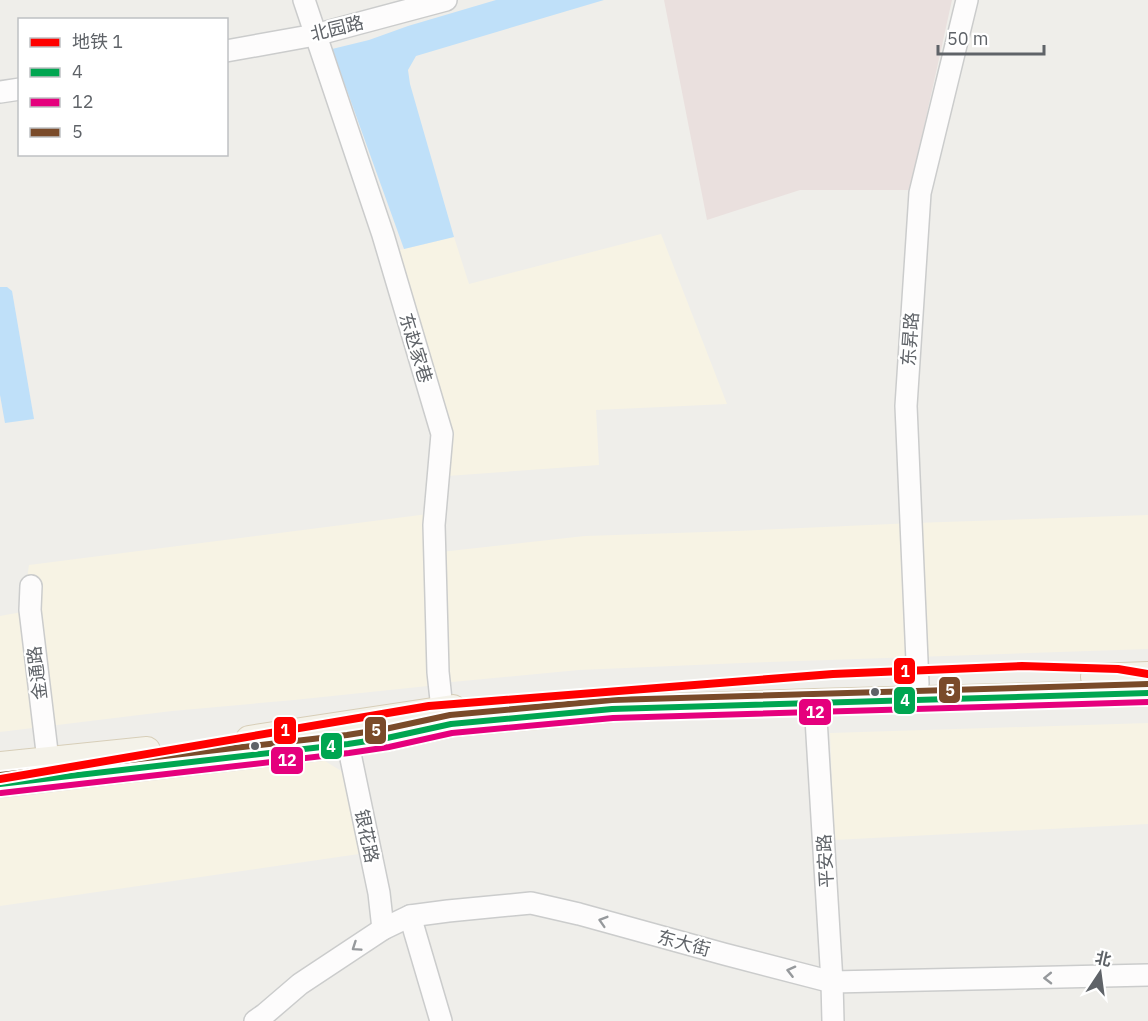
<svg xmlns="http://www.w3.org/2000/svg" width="1148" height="1021" font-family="'IBM Plex Sans','Noto Sans SC',sans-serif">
	<rect width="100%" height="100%" fill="#efeeea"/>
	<g fill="#f7f3e4">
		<path d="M661 234 727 404 596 410 599 465 447 476 392 252 454 237 469 284Z"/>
		<path d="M428 514 432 683 428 686 294 700 172 711 0 732V616L22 612 29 565Z"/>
		<path d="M1148 515V649L742 663 579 670 452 682 446 678 441 552 585 536 736 531 914 523Z"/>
		<path d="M1148 723V824L834 840 830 733Z"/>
		<path d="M320 758 343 772 366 853 0 906V799Z"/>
	</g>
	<path fill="#eae0de" d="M664 0H952L910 190H800L707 220Z"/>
	<g fill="#bfe0f9">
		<path d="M496 0H604L416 56 408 70 410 84 454 237 404 249 332 49 369 40 408 26Z"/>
		<path d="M0 287H7L12 291 34 419 5 423 0 395Z"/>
	</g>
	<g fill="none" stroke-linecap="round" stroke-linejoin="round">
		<g stroke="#cbcccc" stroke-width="24">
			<g id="minor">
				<path d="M304 0 383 235 442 434 434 525 438 672 442 709"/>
				<path d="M226 51 315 35 446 0"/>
				<path d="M0 92 20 89"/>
				<path d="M31 586 30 610 48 760"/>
				<path d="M918 684 906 406 920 193 967 0"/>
				<path d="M815 702 832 982 833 1021"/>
				<path d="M348 744 379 893 383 929"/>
				<path d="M410 916 441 1021"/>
				<path d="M255 1021 265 1014 300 984 383 929 410 916 448 911 531 903 579 914 724 954 832 982 1148 975"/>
			</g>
		</g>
		<g stroke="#d7ceb8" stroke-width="28">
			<g id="major">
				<path d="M1094 677 1148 675"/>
				<path d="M249 739 453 708"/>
				<path d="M0 765 147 750"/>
				<path d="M0 784 348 744 387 738 451 724 612 709 815 702 1148 693"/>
			</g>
		</g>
		<use href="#minor" stroke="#fdfcfc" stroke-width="21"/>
		<use href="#major" stroke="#f4f2e9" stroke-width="26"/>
		<g stroke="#fff" stroke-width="10">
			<path id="bus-1" d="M0 784 348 744 387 738 451 724 612 709 1148 693"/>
		</g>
		<g stroke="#fff" stroke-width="10">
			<path id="bus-2" d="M1 793 349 753 389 747 452 733 613 718 1148 702"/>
		</g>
		<g stroke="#fff" stroke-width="10">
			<path id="bus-3" d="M0 775 347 735 385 729 450 715 612 700 1148 684"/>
		</g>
		<use href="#bus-1" stroke="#00a651" stroke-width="6"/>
		<use href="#bus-2" stroke="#e5007d" stroke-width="6"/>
		<use href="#bus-3" stroke="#7a4b2a" stroke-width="6"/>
		<g stroke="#fff" stroke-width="12">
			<path id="metro-1" d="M0 779 429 706 833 674 1022 666 1118 669 1148 674"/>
		</g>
		<use href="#metro-1" stroke="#f00" stroke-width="8"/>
	</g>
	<defs><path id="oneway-chevron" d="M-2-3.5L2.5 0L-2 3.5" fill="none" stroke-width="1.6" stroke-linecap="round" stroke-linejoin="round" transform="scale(1.5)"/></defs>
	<g stroke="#96999c">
		<use href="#oneway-chevron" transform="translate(603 921) rotate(-163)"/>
		<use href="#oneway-chevron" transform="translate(356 947) rotate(146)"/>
		<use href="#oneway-chevron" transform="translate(791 971) rotate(-166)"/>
		<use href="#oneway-chevron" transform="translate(1048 978) rotate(179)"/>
	</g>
	<g fill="#5f6368" stroke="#fff" stroke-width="2">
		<circle cx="875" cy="692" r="5"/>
		<circle cx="255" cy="746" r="5"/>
	</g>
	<g text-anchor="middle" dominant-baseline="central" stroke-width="4.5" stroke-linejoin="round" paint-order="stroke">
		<g font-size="18" fill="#5f6368" stroke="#fff">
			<text transform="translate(337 28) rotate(-14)">北园路</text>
			<text transform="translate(910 339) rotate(-86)">东昇路</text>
			<text transform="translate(416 348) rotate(73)">东赵家巷</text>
			<text transform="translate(37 673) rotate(-97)">金通路</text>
			<text transform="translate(367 836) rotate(78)">银花路</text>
			<text transform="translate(825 861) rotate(-93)">平安路</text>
			<text transform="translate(684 943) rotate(15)">东大街</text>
		</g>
	</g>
	<g stroke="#fff" stroke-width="2">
		<rect x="893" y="657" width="23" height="28" rx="6" fill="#f00"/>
		<rect x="938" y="676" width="23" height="28" rx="6" fill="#7a4b2a"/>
		<rect x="893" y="686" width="23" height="29" rx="6" fill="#00a651"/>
		<rect x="798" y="698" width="34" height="28" rx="6" fill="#e5007d"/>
		<rect x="364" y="716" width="23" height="29" rx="6" fill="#7a4b2a"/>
		<rect x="273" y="716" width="24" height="29" rx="6" fill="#f00"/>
		<rect x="320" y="732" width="23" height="28" rx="6" fill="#00a651"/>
		<rect x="270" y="746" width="34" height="29" rx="6" fill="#e5007d"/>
	</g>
	<g font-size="16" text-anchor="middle" font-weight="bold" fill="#fff">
		<text x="905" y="677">1</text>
		<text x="950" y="696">5</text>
		<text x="905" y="706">4</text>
		<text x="815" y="718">12</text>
		<text x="376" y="736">5</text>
		<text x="285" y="736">1</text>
		<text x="331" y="752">4</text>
		<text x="287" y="766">12</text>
	</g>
	<rect x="18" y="18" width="210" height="138" fill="#ffffff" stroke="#bfc1c3" stroke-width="1.5"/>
	<rect x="30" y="38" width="30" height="9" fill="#ff0000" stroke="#bfc1c3" stroke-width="1.5"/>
	<text x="72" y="48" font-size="18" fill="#5f6368">地铁 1</text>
	<rect x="30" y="68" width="30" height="9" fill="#00a651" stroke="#bfc1c3" stroke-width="1.5"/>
	<text x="72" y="78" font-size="18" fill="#5f6368">4</text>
	<rect x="30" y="98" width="30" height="9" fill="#e5007d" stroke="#bfc1c3" stroke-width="1.5"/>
	<text x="72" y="108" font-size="18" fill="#5f6368">12</text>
	<rect x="30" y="128" width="30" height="9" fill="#7a4b2a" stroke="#bfc1c3" stroke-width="1.5"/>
	<text x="72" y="138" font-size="18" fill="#5f6368">5</text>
	<g transform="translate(1100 973) rotate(13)" stroke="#ffffff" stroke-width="4.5" paint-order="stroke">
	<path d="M0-4.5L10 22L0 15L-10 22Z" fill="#5f6368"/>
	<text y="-9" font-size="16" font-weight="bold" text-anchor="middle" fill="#5f6368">北</text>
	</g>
	<path d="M938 45v9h106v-9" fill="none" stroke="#5f6368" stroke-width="3"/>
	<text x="947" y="45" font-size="18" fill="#5f6368" stroke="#ffffff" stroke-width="4.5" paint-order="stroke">50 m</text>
</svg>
